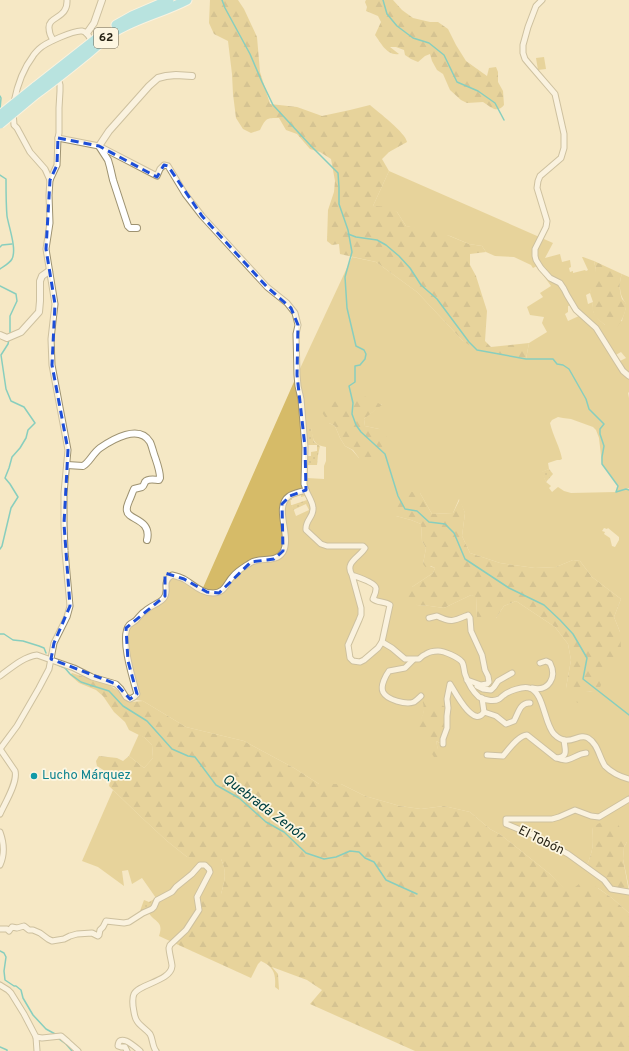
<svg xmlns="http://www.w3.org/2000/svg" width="629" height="1051" font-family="Overpass,sans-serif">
	<defs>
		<pattern id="forest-firs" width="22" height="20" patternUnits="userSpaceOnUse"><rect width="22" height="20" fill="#d6bb68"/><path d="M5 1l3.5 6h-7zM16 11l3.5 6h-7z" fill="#ae9855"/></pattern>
		<pattern id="park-dots" width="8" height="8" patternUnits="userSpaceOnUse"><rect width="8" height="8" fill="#d6bb68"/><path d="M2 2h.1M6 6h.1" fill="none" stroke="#ae9855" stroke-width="1.8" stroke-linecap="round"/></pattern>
	</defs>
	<rect width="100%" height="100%" fill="#f5e8c5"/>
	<g fill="#d6bb68" fill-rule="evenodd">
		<path d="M544 57 546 69 538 70 536 58Z"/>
		<path d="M389 171 553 243 545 258 560 254 562 262 570 260 571 267 569 268 570 272 573 271V273L585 270 586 271 588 270 582 257H583L594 261 596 270 590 293 586 295 588 304 593 302C591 314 597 318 605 325L622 321C623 316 626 310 626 305 625 301 625 303 623 299 619 292 619 281 622 274L629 277V392L628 393 629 398V488L626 489 629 490V888L623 859 624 847 627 842 592 827C594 843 593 852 586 867L629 892V913L612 898 598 888 569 893 550 874 501 835 490 829 470 812 444 806 421 809 400 806 365 796 341 784H319L294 768 244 741 186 727 143 701 130 699 137 694 126 643 130 624 163 599 166 587 172 575 202 590 297 375 352 257 376 262 417 292 463 341 526 359 529 343 547 332 542 323 544 317 530 315 527 307 543 297 540 293 551 286 537 266 533 268 531 265 514 257 495 256 486 252 482 246 469 244 450 236 406 226 397 212 373 206ZM572 305 579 316 568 321 565 314 568 312V306ZM621 352 626 358 618 362 614 356ZM382 404 364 419 365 426 379 429 382 444 359 458 352 450 345 446 340 438 335 426 329 423ZM558 417 563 418 571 419 593 427 596 430 599 438 602 464 618 486 616 492 571 493 564 491 558 487 552 492 549 488 551 486 546 482 542 472 549 469 548 463 557 460H560L562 459C560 447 553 436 550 423L552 420ZM311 428C313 439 313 445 326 447V461L324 466V479L307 478 305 476 307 429ZM306 490 314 510H309L296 516 292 505H291L290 496ZM420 493 432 514 453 513 459 499 465 513 462 536 470 553 500 563 535 568 556 567 573 560 580 561 592 577 621 599 614 617 620 632 593 692 566 688 571 660 568 644 555 627 516 601 504 606 496 618 477 617 476 596 471 595 444 608 430 606 417 605 412 587 433 573 435 568 423 564 426 548 422 541 421 524 411 520 396 516ZM604 528 607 529 608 528 619 537V540L615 547 612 546 610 538 604 534 605 532 602 531ZM352 574 376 589 375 600 390 605 378 648 360 662 350 658 351 638 361 615ZM422 696 442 744 436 741 438 750 417 728C424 714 426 712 422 696Z"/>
		<path d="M139 734 145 738 152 745 153 758 144 768 129 756Z"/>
		<path d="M113 790 140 816 167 841 187 857 221 859C227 872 225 880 221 894L199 910 195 916 172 942 159 936C165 920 152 922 148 911L156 898 142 878 132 884 128 870 122 871 124 886 98 867 82 861Z"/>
	</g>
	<g fill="url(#forest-firs)">
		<path d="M210 0H238L244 9 257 37 260 72 270 104 297 107 322 116 350 110 370 105C378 112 406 133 407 142L389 152 382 159 389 171 373 206 390 207 397 212 406 226 435 230 469 244 482 246 486 252 470 254V265L476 276 487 311 485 341 491 347 529 343 526 359 477 350 463 341 417 292 376 262 340 254 339 244 332 245 327 241 328 210 334 192 335 181 331 159 320 152 310 149 297 134 286 130 279 118C266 118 266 118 260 130L251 133 243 129 236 118 233 94 232 74 228 41 214 34 209 23Z"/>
		<path d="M366 0H393L402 10 413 18 430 22H438L448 29 456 45 466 61 487 76 489 68 496 67 498 72V82L503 91 504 105C497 114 491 107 483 102L467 103 461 100 450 90 443 74 437 70 432 61 430 54 425 56 418 62 411 59 405 55 404 50 396 47H390L399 54C387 56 381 43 375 35L381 22 378 16 366 11 367 7 365 2Z"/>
		<path d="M594 261 622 274C619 281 619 291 622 299 624 301 625 301 626 304 627 310 621 323 617 327L615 328 605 325 595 317 592 308 593 302 590 293 592 276 596 270Z"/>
		<path d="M362 395 382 405 364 419 365 426 379 429 387 433 386 441 382 444 385 454 369 463 359 458 353 450 345 446 340 438 335 426 329 423 321 411C327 401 350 397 362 395Z"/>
		<path d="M406 491 420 493 432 514 453 513 460 499 465 513 462 536 470 553 500 563 535 568 556 567 573 560 580 561 592 577 621 599 614 617 620 632 621 647 598 691 593 692 586 691 578 703 571 699 566 688 571 660 568 644 555 627 516 601 504 606 496 618 482 620 477 617 476 597 471 595 444 608 430 606 417 605 410 600 406 595 412 587 433 573 435 568 431 566 427 569 423 564 426 548 422 541 421 524 411 520 396 516 394 498Z"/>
		<path d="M72 673 109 685 120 692 125 700 131 702 143 701 186 727 244 741 294 768 319 784H341L365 796 400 806 421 809 444 806 470 812 490 829 501 835 550 874 569 892 585 879 612 898 629 913V1051H415L310 1004 322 990 307 980 272 967 278 974 279 990 275 987C276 974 274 967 261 961L258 964 251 978 172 942 175 941 199 910 197 898 200 890 208 889 221 894C225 880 227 872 221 859L211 862 187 857 167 841 140 816 109 786 111 777 105 771 97 766 96 761 99 756 117 758 123 761 129 756 144 768 153 758 152 745 145 738 129 730 125 722 114 712 103 696 96 690 79 683 71 676 70 675Z"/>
		<path d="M421 696 448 708 443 744 436 741 441 761 437 762 416 728C424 713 426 712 421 696Z"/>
		<path d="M605 820H616L621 830 627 836V842L624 847 623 859 629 892 611 889 586 867C593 852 594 843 592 827Z"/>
	</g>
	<g fill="url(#park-dots)" fill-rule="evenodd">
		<path d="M303 420 307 428 311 427 314 442 320 446 318 455 317 465H308L307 478 305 476ZM307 445H317V451L311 452V456H306Z"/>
		<path d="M549 469 553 474 546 482 541 472Z"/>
		<path d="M306 490 314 510H309L306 504 293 510 292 505 307 500 305 496 301 497V495L292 498V500H290V496Z"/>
		<path d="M156 898 157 900 154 907 142 914 140 911 144 900 149 902Z"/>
	</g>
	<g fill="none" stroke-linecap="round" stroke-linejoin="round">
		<g stroke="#03b0b5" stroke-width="1.5">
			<path d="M222 0 225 8 250 54 262 82 273 105 311 146 338 173 339 187V204L348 230 352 252 345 277 347 308 356 346 364 350 366 354 365 359 360 365 355 366V382L349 386 353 403 352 414 356 425 361 432 385 454 398 496 405 509 417 511 429 522 445 524 454 533 465 559 509 588 544 605 560 620 573 634 587 658 583 679 629 715"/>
			<path d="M383 0 387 14 397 26 413 38 429 43 444 55 457 82 478 91 495 103 504 120"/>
			<path d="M0 96 1 98 0 109"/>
			<path d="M0 175 6 179C6 190 6 205 7 216 9 228 17 249 12 259 9 264 4 266 0 269"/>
			<path d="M348 234 356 237 377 240 386 245 399 256 410 268 421 285 437 299 469 342 477 350 526 359H553L557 364 563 365 569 369 586 399 589 409 604 424 600 429V434L604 446 602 457V464L618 486 616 492 626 489 629 490"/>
			<path d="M0 247 2 245 12 244"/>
			<path d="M0 286 16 294 17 301 10 316V334"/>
			<path d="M0 549 2 546 11 508 18 497 10 484 5 478 9 468 12 457 20 448 26 438 28 430 35 423 24 407 11 401 6 389 1 355 8 344 9 339"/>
			<path d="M0 634H4L13 640 23 641 39 646 44 648 46 653"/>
			<path d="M58 665 65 668 70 674 81 682 90 685 109 691 123 706 147 721 172 749 188 756 195 757 216 785 239 798 266 822 284 832 306 853 324 859 336 857 350 851 359 852 365 858 374 862 386 880 417 894"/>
			<path d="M0 951 4 953 6 957 4 971 5 980 14 986H16L21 990 23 998 33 1015 46 1029 57 1035"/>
			<path d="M59 1039 66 1044 72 1051"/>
			<path d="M0 1047 7 1050V1051"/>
		</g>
		<g stroke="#9d9271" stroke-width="7">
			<g id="minor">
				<path d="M542 0 536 6 528 27 523 45V53L525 59 530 65 555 94 564 134V148L561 158 540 176 538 181 537 188 547 221 546 227 535 249V256L536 260 541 268 550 278 560 283 564 289 567 295 576 310 596 328 616 360 623 371 629 376"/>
				<path d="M53 40C51 37 49 32 49 28 48 16 68 19 67 0"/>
				<path d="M14 102C17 87 23 69 33 56 34 54 37 51 39 49 45 43 74 30 82 31 88 32 89 37 92 42"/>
				<path d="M50 180 57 165 58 138 59 133V108L60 91V85L58 78"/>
				<path d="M306 490C308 496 313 502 313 508 314 517 305 520 306 530L321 544 327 546H363L365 548C360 557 344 562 352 575 357 577 377 583 376 589 376 593 374 596 373 599 378 603 385 601 390 605L382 642 378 648 364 660 360 662 353 661 350 658 348 645 359 620 361 615V608L352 575"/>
				<path d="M429 618 437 616C451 623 454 621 468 615L470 618 471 631 482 655 485 670 488 676 489 682 487 684 481 685 467 680"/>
				<path d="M382 642 392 648 405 659H419C421 657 423 655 426 654 429 652 435 651 438 651 444 651 458 657 462 662 464 665 464 671 465 674 468 683 472 691 479 697 484 700 494 702 499 699 500 699 503 695 504 695 509 691 523 686 529 688 544 691 544 724 554 734 569 749 578 732 588 738 598 744 599 757 605 766 611 772 621 777 629 779"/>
				<path d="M413 660 405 668 389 671C386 675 380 686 383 692 387 700 406 705 414 702 417 700 419 698 421 696"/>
				<path d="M0 676C11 668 23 657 37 655L74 668 92 677 116 684 121 689 126 697 130 699 134 697 137 694C133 680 119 636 129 625 131 623 134 622 136 620 139 617 141 613 145 611 150 606 158 604 163 599 171 591 160 583 172 575 176 576 180 577 184 579 193 584 201 593 213 593 225 593 226 583 233 576 237 571 244 567 250 563 260 556 275 564 283 552 292 536 273 507 289 496 293 493 300 492 306 490L304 484 305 447 301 399 298 386 297 375 296 334 298 325 295 313 287 303 267 287 202 216 185 194 168 166 164 165 160 169 157 176 153 174 99 146 58 138"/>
				<path d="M477 686 483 689 491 690 494 687 498 681 512 673"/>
				<path d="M532 688C549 692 557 677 550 663L546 661 540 663"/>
				<path d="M484 712 496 716 506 724 514 721C518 714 520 702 530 703"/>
				<path d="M443 744V739L447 728V716L448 708 447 699 450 684C455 692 474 729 484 712L482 698"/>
				<path d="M0 749 17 726 39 688 49 669 54 643 67 617 70 606 65 551 64 524V493L68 450 52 365 51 339 55 304 46 249 50 223 49 195 50 180 45 169 30 152 17 128 14 125 13 112"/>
				<path d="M0 749 15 771C18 782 5 803 0 814"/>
				<path d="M487 755 503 756C509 749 519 735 527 735L556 758C569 757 565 750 564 740"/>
				<path d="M557 758C571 764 574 754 586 753"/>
				<path d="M629 799 599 817 591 816 575 810 559 817 552 819H506V824L535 836 568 854 604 880 611 889 629 892"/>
				<path d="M0 832C4 843 5 854 0 865"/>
				<path d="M0 929H7L9 931 12 927 17 928 24 926 29 930H33L40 933 48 939 52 941 64 939 70 936 77 934 92 933 98 936 99 935 100 930 103 927 106 921 124 923 129 922 143 913 152 909 154 907 157 900 172 892 176 887 192 874 200 865H205L209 869 210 872 197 897 199 910 186 930 170 945 169 948C169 952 172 963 172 966 171 981 139 984 134 994 132 998 133 1003 133 1006 134 1011 134 1017 137 1021 140 1026 146 1029 150 1034 153 1039 152 1046 156 1051"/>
				<path d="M0 985 8 990 11 993 24 1014 36 1037 37 1051"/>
				<path d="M36 1037 42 1038 61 1036 68 1042 78 1051"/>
				<path d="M127 1051 125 1047H121L118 1046C119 1032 135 1047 140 1051"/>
			</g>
		</g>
		<g stroke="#9d9271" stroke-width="8">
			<g id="tertiary">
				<path d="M87 33 94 23 102 0"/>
				<path d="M137 228H130L128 226 113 180 110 167 108 160 99 146 109 131 149 86 158 78 166 76 176 75 192 76"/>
				<path d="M0 335 7 338 21 332 39 312 40 301V281L42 276 49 271"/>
				<path d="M67 465 83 466C89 463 93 453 100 448 113 439 139 424 150 442 152 446 153 452 155 457 157 463 160 471 160 478L159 480C155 480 148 478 145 482 144 484 144 486 142 487L134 489C132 493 131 497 129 501 128 504 126 507 127 511 128 520 152 519 147 540"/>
			</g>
		</g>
		<g stroke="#fff" stroke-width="11">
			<g id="trunk">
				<path d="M116 25 132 16 169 0"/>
				<path d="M35 87 101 35"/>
				<path d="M36 94C53 82 69 69 85 56 95 48 105 38 116 31 138 18 164 12 187 0"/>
			</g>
		</g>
		<use href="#minor" stroke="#fff" stroke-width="5"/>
		<use href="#tertiary" stroke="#fff" stroke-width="6"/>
		<use href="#trunk" stroke="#6edefe" stroke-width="9"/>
		<g stroke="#fff" stroke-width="11" stroke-linecap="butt">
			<g id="trunk-bridge">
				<path d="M0 115 35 87"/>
				<path d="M0 124 36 94"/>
			</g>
		</g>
		<use href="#trunk-bridge" stroke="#6edefe" stroke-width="9"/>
	</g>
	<path d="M0 0H629V1051H0ZM58 138 99 146 157 177 164 165 168 166 202 216 267 287 291 308 298 325 297 375 305 447 306 490 290 496 282 504 283 551 274 559 251 562 219 593 207 592 184 579 165 573V596L126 628 128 661 137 694 130 699 116 684 51 659 54 643 70 606 64 524 68 450 52 365 55 304 46 249 50 180 57 165Z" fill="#f5e8c5" fill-opacity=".55" fill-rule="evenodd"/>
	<path fill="none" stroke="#1d4ed8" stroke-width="3" stroke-dasharray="8 5" stroke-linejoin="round" d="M58 138 99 146 157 177 164 165 168 166 202 216 267 287 291 308 298 325 297 375 305 447 306 490 290 496 282 504 283 551 274 559 251 562 219 593 207 592 184 579 165 573V596L126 628 128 661 137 694 130 699 116 684 51 659 54 643 70 606 64 524 68 450 52 365 55 304 46 249 50 180 57 165Z"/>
	<circle fill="#0f9aa8" stroke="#fdf6e1" stroke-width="1.5" cx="34" cy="776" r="4"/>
	<g text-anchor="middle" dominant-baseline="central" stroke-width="3.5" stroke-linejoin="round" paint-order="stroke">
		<rect fill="#fdf6e1" stroke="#686353" stroke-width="1" x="94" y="28" width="24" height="20" rx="3"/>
		<g font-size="12" font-weight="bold" fill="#282416">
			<text x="106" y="38">62</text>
		</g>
		<g font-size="13" fill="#0d838f" stroke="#fdf6e1" text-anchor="start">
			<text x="42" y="776">Lucho Márquez</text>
		</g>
		<g font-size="13" fill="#282416" stroke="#fdf6e1">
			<text transform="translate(541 841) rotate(26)">El Tobón</text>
		</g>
		<g font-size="14" font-style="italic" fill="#004042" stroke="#fdf6e1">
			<text transform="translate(264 808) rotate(37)">Quebrada Zenón</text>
		</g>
	</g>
</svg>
